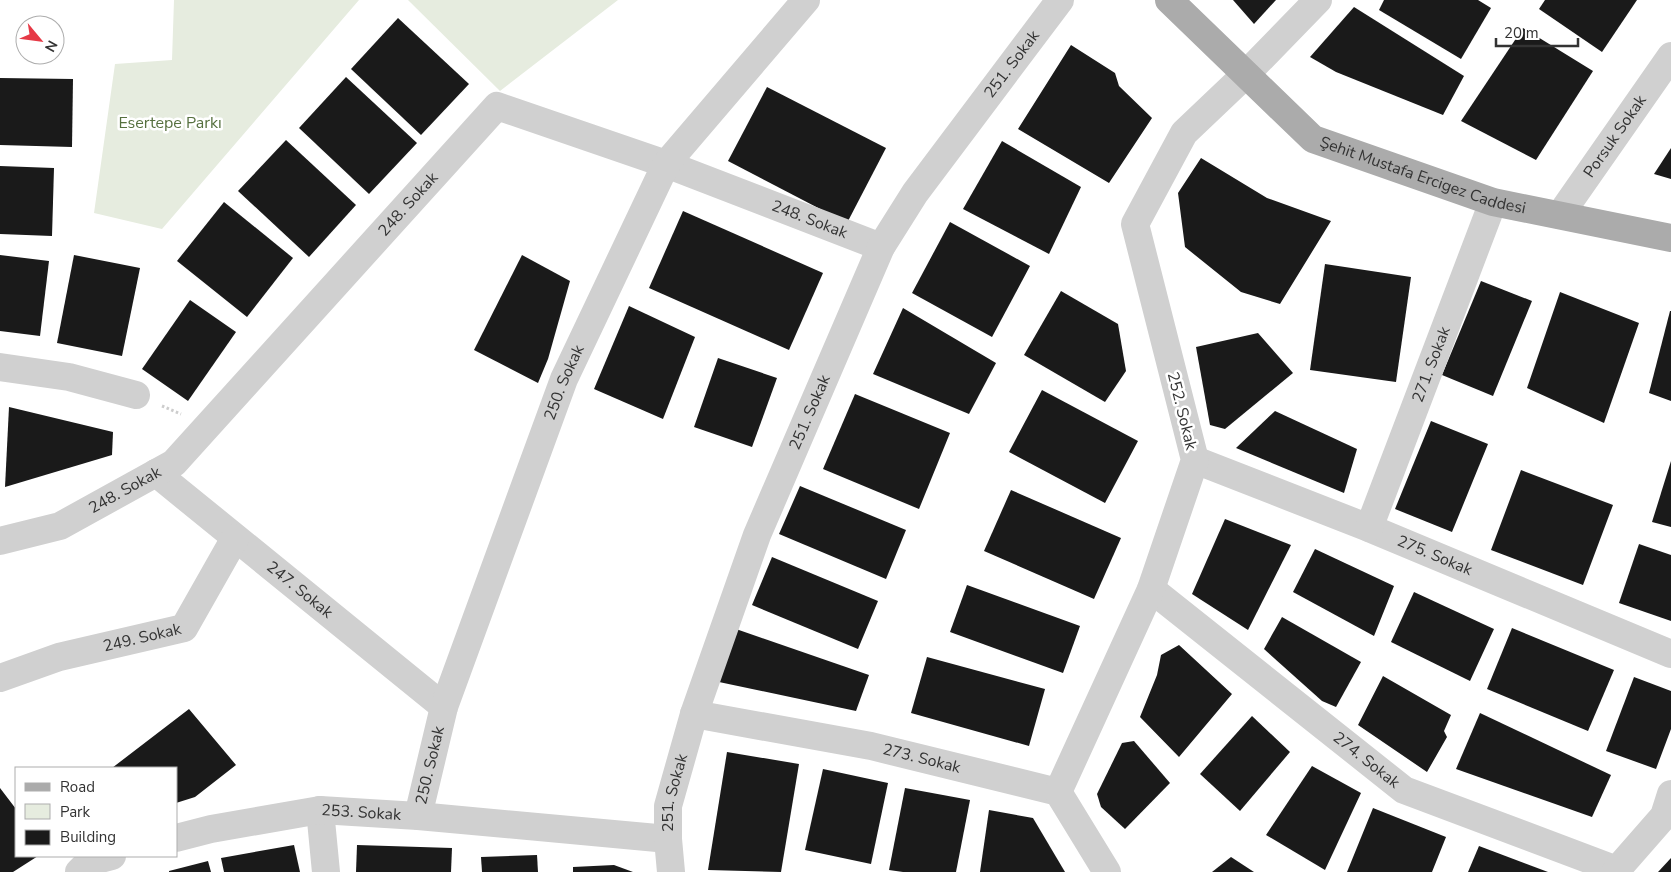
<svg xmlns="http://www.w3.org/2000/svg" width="1671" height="872" font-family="'Nunito Sans',sans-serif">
	<rect width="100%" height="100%" fill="#fff"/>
	<g fill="#e6ecdf">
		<path d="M174 0H359L162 229 94 213 115 64 172 60Z"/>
		<path d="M408 0H618L500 91Z"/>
	</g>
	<g fill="#1a1a1a">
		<path d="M1233 0H1276L1254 24Z"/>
		<path d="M1384 0H1478L1491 8 1461 59 1379 10Z"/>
		<path d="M1545 0H1637L1602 52 1539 9Z"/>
		<path d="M1354 7 1464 76 1443 115 1336 72 1310 57Z"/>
		<path d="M398 18 469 84 421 135 351 69Z"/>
		<path d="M1523 28 1593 71 1536 160 1461 121Z"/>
		<path d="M1071 45 1115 73 1119 86 1152 118 1109 183 1018 129Z"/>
		<path d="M346 77 417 143 369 194 299 128Z"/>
		<path d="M0 78 73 79 72 147 0 145Z"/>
		<path d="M767 87 886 148 847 223 728 161Z"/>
		<path d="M286 140 356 205 309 257 238 191Z"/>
		<path d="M1002 141 1081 187 1049 254 963 209Z"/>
		<path d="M1671 148V179L1654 174Z"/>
		<path d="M1201 158 1267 198 1331 221 1280 304 1241 292 1185 247 1178 193Z"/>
		<path d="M0 166 54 168 52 236 0 234Z"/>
		<path d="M224 202 293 258 247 317 177 261Z"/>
		<path d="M683 211 823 273 789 350 649 288Z"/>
		<path d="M950 222 1030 266 992 337 912 293Z"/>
		<path d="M0 255 49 261 40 336 0 331Z"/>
		<path d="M74 255 140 268 122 356 57 343Z"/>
		<path d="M522 255 570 281 548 359 538 383 474 350Z"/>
		<path d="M1325 264 1411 277 1396 382 1310 370Z"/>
		<path d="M1481 281 1532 301 1493 396 1442 375Z"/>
		<path d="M1061 291 1118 324 1126 371 1105 402 1024 355Z"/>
		<path d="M1560 292 1639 323 1604 423 1527 388Z"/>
		<path d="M190 300 236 332 188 401 142 369Z"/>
		<path d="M629 306 695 337 663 419 594 389Z"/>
		<path d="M903 308 996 363 969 414 873 374Z"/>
		<path d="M1670 311H1671V401L1649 393Z"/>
		<path d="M1258 333 1293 373 1225 429 1210 425 1196 347Z"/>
		<path d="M718 358 777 378 752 447 694 427Z"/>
		<path d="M1042 390 1138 441 1105 503 1009 452Z"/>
		<path d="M855 394 950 433 919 509 823 469Z"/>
		<path d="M9 407 113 432 112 455 5 487Z"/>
		<path d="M1275 411 1357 449 1344 493 1236 448Z"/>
		<path d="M1431 421 1488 444 1452 532 1395 509Z"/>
		<path d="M1671 461V527L1652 522Z"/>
		<path d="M1521 470 1613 505 1583 585 1491 550Z"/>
		<path d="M800 486 906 530 886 579 779 534Z"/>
		<path d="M1011 490 1121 538 1094 599 984 551Z"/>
		<path d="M1225 519 1291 545 1248 630 1192 594Z"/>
		<path d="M1639 544 1671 555V621L1619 603Z"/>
		<path d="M1315 549 1394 586 1374 636 1293 592Z"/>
		<path d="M772 557 878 601 858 649 752 605Z"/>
		<path d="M967 585 1080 626 1063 673 950 632Z"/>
		<path d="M1414 592 1494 629 1470 681 1391 642Z"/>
		<path d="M1282 617 1361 662 1336 707 1322 701 1264 649Z"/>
		<path d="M1512 628 1614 670 1588 731 1487 689Z"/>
		<path d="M736 629 869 675 856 711 719 682Z"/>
		<path d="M1179 645 1232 694 1179 757 1140 717 1157 675 1161 655Z"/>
		<path d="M927 657 1045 689 1029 746 911 713Z"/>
		<path d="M1383 676 1451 715 1444 731 1447 737 1427 772 1358 725Z"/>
		<path d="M1634 677 1671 691V729L1656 769 1606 751Z"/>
		<path d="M189 709 236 765 195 797 176 803V768H112Z"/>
		<path d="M1480 713 1611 775 1592 817 1456 769Z"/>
		<path d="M1252 716 1290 752 1240 811 1200 774Z"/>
		<path d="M1134 741 1170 783 1125 829 1101 807 1097 794 1122 743Z"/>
		<path d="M727 752 799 764 781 872 708 870Z"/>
		<path d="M1312 766 1361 793 1325 870 1266 835Z"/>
		<path d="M823 769 888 783 871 864 805 850Z"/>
		<path d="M0 788 16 809V856H38L13 872H0Z"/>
		<path d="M905 788 970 800 956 872H903L889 870Z"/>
		<path d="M1373 808 1446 837 1432 872H1347Z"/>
		<path d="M989 810 1033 818 1065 872H980Z"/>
		<path d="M294 845 300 872H224L221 858Z"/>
		<path d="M357 845 452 848 451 872H356Z"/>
		<path d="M1479 846 1548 872H1468Z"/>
		<path d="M537 855 538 872H482L481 857Z"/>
		<path d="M1231 857 1254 872H1212Z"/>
		<path d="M1671 858V872H1658Z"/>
		<path d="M208 861 211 872H169V871Z"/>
		<path d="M614 865 633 872H573V867Z"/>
	</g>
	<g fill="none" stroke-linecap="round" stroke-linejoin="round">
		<path stroke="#cdcdcd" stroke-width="3" stroke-dasharray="2.5 2.5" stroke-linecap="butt" d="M162 406 181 414"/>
		<g stroke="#d0d0d0" stroke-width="28">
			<path id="s1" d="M1560 215 1671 56"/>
			<path d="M0 367 69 377 136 395"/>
			<path id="s2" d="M1195 460 1369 528 1671 654"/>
			<path id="s3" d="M156 473 444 707"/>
			<path id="s4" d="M1369 528 1493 202"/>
			<path id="s5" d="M0 541 60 526 174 463 497 106 666 164 881 247"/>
			<path id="s6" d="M1151 589 1404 790 1617 870"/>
			<path id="s7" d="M0 678 59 657 184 628 235 538"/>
			<path id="s8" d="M694 714 871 746 1058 792 1107 872"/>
			<path d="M1058 792 1151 589 1195 460 1135 224 1184 133 1245 75 1318 0"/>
			<path d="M320 810 326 872"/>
			<path id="s9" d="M418 816 444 707 564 379 666 164 806 0"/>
			<path id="s10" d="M176 838 211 829 320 810 418 816 668 839"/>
			<path d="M79 872 89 862 112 856"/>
			<path id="s11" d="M671 872 668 839V806L694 714 757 535 881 247 915 193 1060 0"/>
			<path d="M1615 872 1664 816 1671 794"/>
		</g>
		<path stroke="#ababab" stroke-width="28" id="s12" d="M1169 0 1313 139 1493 202 1671 238"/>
	</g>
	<g text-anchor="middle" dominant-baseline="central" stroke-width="5" stroke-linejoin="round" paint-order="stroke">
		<g font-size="16" fill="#333" stroke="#fff">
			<text stroke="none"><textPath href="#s11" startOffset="890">251. Sokak</textPath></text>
			<text stroke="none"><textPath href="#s1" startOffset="96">Porsuk Sokak</textPath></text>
			<text stroke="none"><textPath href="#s12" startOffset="316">Şehit Mustafa Ercigez Caddesi</textPath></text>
			<text stroke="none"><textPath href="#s5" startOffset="541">248. Sokak</textPath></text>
			<text stroke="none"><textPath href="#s5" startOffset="1006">248. Sokak</textPath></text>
			<text stroke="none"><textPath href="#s4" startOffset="175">271. Sokak</textPath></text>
			<text stroke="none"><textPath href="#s9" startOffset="458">250. Sokak</textPath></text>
			<text transform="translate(1182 411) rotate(76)">252. Sokak</text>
			<text stroke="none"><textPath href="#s11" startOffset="485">251. Sokak</textPath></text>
			<text stroke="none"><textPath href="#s5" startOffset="136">248. Sokak</textPath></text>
			<text stroke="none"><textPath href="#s2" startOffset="258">275. Sokak</textPath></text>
			<text stroke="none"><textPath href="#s3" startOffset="185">247. Sokak</textPath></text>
			<text stroke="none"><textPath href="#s7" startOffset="148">249. Sokak</textPath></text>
			<text stroke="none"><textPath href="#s8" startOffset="232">273. Sokak</textPath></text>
			<text stroke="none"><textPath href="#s6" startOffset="275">274. Sokak</textPath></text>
			<text stroke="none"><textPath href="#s9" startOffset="52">250. Sokak</textPath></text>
			<text stroke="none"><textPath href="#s11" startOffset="80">251. Sokak</textPath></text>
			<text stroke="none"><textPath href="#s10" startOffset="188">253. Sokak</textPath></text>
		</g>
		<g font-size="16" fill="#56703f" stroke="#fff">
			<text x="170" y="123">Esertepe Parkı</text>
		</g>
	</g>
	<rect x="15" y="767" width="162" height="90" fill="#ffffff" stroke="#adadad"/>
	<rect x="25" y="783" width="25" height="8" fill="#ababab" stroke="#adadad"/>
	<text x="60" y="792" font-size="15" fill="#333333">Road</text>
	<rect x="25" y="804" width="25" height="15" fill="#e6ecdf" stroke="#adadad"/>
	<text x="60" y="817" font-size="15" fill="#333333">Park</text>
	<rect x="25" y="830" width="25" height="15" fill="#1a1a1a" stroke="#adadad"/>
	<text x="60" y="842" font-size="15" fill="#333333">Building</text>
	<g transform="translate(40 40) rotate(119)"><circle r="24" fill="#ffffff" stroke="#adadad"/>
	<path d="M0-4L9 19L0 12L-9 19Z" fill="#e63946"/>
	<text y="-8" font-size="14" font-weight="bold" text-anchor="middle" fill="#333333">N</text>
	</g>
	<path d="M1496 38v8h82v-8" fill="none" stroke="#333333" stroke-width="2.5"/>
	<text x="1504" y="38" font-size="15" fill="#333333" stroke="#ffffff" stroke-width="4" paint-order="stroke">20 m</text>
</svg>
